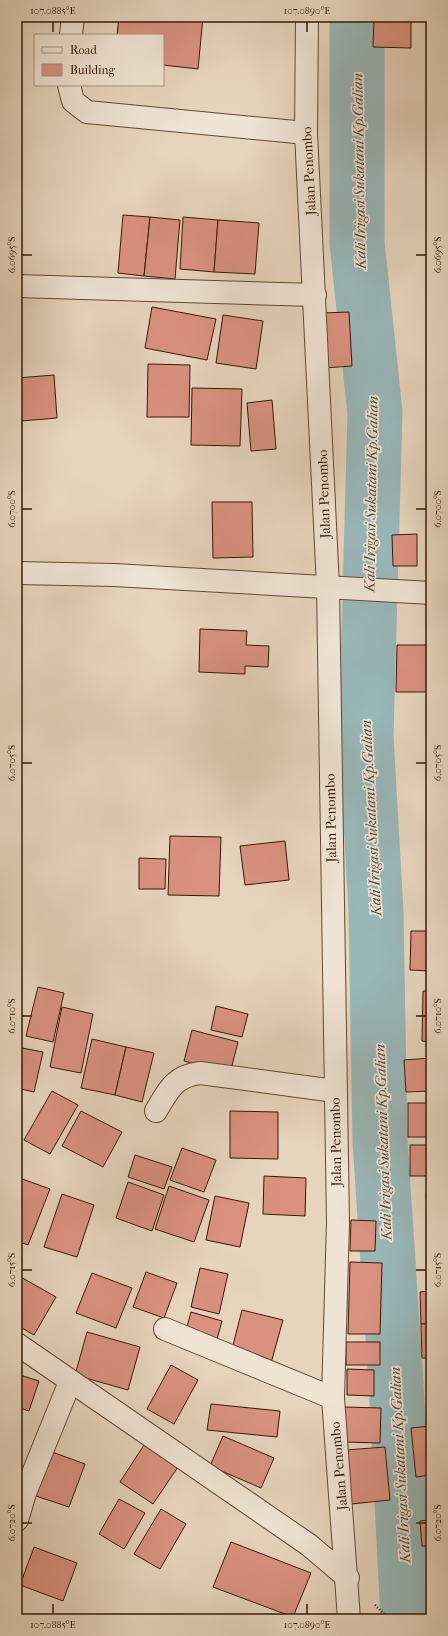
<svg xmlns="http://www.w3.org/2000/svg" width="448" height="1636" font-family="'IM FELL French Canon',serif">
	<rect width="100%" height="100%" fill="#e6d4bc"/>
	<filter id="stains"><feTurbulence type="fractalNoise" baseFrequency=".005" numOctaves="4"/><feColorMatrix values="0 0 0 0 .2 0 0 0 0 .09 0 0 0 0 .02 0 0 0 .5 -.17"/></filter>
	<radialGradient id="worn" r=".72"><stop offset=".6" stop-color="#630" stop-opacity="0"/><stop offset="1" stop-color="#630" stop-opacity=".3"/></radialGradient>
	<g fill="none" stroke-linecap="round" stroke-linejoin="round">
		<path stroke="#98b7b8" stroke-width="55" d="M357 17V242L375 413 366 736 376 912 380 1141 396 1383 408 1619"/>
	</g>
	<g fill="#da9180" stroke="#351a03">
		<path d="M119 17H203L198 69 163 65V35H117Z"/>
		<path d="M374 17H411V48L373 47Z"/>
		<path d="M123 215 150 217 144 276 118 273Z"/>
		<path d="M150 217 180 220 175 279 144 276Z"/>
		<path d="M183 217 218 220 214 272 180 269Z"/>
		<path d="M218 220 259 223 255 274 214 272Z"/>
		<path d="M152 307 216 319 207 360 145 348Z"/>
		<path d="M349 312 352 366 324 368 322 313Z"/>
		<path d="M223 315 263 321 256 369 216 363Z"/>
		<path d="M148 364 190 365 189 417H147Z"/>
		<path d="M54 375 57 418 21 421 17 378Z"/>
		<path d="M192 388 242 389 240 446 191 445Z"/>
		<path d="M272 400 276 449 251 451 247 403Z"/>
		<path d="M212 502H252L253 557 213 558Z"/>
		<path d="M417 534V566H393L392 535Z"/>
		<path d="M200 629 247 631 246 645 269 646 268 667 245 666V674L199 672Z"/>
		<path d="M397 645H431V692H396Z"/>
		<path d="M170 836 221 837 219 896 168 895Z"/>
		<path d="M285 841 289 880 245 885 240 846Z"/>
		<path d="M139 858 166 859 165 889H139Z"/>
		<path d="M411 931H431V971L410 970Z"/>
		<path d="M38 987 64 993 53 1042 26 1036Z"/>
		<path d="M423 991H431V1042L422 1041Z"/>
		<path d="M216 1006 248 1014 242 1037 211 1030Z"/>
		<path d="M62 1007 93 1014 81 1073 50 1067Z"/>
		<path d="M192 1030 238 1042 230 1073 184 1061Z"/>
		<path d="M92 1039 126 1047 115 1095 81 1088Z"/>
		<path d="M17 1047 43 1052 34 1092 17 1088Z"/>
		<path d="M126 1047 154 1053 142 1102 115 1095Z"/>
		<path d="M431 1058V1091L406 1092 404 1060Z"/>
		<path d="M52 1091 78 1105 50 1154 24 1140Z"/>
		<rect x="408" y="1103" width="23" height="34"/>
		<path d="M81 1111 122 1132 103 1167 62 1146Z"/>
		<path d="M230 1111 278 1112V1159L230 1158Z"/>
		<rect x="410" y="1145" width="21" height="31"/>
		<path d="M182 1148 216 1160 204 1192 170 1180Z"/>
		<path d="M135 1155 172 1167 164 1189 128 1177Z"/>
		<path d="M264 1176 306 1178 305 1216 263 1214Z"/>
		<path d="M17 1177 50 1189 28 1245 17 1241Z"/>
		<path d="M128 1182 164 1195 152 1231 116 1218Z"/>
		<path d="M169 1186 209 1200 194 1242 155 1229Z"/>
		<path d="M431 1193V1227H428L426 1194Z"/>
		<path d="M62 1194 94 1205 77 1257 44 1247Z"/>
		<path d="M215 1196 249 1203 240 1247 206 1240Z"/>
		<path d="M351 1220 376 1221 375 1251H350Z"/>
		<path d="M350 1262 382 1263 380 1334H348Z"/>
		<path d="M200 1268 228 1274 219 1314 191 1307Z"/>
		<path d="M146 1272 177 1283 164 1318 133 1307Z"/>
		<path d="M92 1273 132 1288 116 1328 76 1313Z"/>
		<path d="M19 1276 56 1297 34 1335 17 1325V1279Z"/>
		<path d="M431 1291V1324H421L420 1292Z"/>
		<path d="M242 1310 283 1320 271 1363 231 1353Z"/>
		<path d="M191 1312 222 1321 216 1343 185 1334Z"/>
		<path d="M421 1324H431V1358H422Z"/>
		<path d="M87 1332 140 1347 128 1390 75 1375Z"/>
		<rect x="346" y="1342" width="34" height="23"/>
		<path d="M171 1365 198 1380 174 1424 147 1409Z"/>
		<path d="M347 1369 374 1370V1396L347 1395Z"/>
		<path d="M17 1374 39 1381 29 1411 17 1407Z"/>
		<path d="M211 1404 280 1411 277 1437 207 1430Z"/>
		<path d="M344 1407 381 1408 380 1443 344 1442Z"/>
		<path d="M431 1426V1475L416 1477 411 1428Z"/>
		<path d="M223 1436 274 1458 261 1488 210 1466Z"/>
		<path d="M144 1445 178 1467 153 1504 120 1482Z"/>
		<path d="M385 1447 390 1500 351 1504 346 1450Z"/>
		<path d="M52 1452 85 1464 69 1507 36 1496Z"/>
		<path d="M119 1499 145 1513 124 1549 99 1534Z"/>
		<path d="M161 1509 186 1524 160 1569 134 1554Z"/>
		<path d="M431 1520V1546H422L420 1521Z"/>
		<path d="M231 1542 311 1573 293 1617 213 1587Z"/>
		<path d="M34 1547 77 1563 63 1601 20 1585Z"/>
	</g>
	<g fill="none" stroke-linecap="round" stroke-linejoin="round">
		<g stroke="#614831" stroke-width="24">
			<g id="street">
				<path d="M307 17 306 133 328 587 338 1222 333 1398 349 1619"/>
				<path d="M71 35 73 17"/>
				<path d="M69 85 73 101 87 112 306 133"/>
				<path d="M17 286 315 295"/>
				<path d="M17 573 114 575 431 593"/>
				<path d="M156 1111C168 1091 174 1076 200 1073L335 1091"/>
				<path d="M165 1329 333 1398"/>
				<path d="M17 1344 309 1545 348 1578"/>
				<path d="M17 1520 25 1493 70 1382"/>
			</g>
		</g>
		<path stroke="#351a03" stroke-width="2.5" stroke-dasharray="1 2" stroke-linecap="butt" d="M375 1605 384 1614 396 1619"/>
		<use href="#street" stroke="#efe3d3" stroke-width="22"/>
	</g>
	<path fill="none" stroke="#351a03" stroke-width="1.5" d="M53 22V32M307 22V32M22 255H32M416 255H426M22 509H32M416 509H426M22 763H32M416 763H426M22 1016H32M416 1016H426M22 1270H32M416 1270H426M22 1523H32M416 1523H426M53 1604V1614M307 1604V1614"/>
	<g text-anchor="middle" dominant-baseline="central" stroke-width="3.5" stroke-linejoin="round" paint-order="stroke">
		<g font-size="14" fill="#351a03" stroke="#efe3d3">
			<text transform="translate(309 171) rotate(-93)">Jalan Penombo</text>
			<text transform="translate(324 494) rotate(-92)">Jalan Penombo</text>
			<text transform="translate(331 818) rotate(-91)">Jalan Penombo</text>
			<text transform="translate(336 1142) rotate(-91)">Jalan Penombo</text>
			<text transform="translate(339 1466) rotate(-95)">Jalan Penombo</text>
		</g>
		<g font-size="15" font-style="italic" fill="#534939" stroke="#efe3d3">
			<text transform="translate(359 171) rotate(-91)">Kali Irigasi Sukatani Kp.Galian</text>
			<text transform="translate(371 494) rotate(-89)">Kali Irigasi Sukatani Kp.Galian</text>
			<text transform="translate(371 818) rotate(-93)">Kali Irigasi Sukatani Kp.Galian</text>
			<text transform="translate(383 1142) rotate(-92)">Kali Irigasi Sukatani Kp.Galian</text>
			<text transform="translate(400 1465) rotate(-93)">Kali Irigasi Sukatani Kp.Galian</text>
		</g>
	</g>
	<rect width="448" height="1636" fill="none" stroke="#e6d4bc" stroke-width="44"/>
	<rect x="34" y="34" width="130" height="52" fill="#efe3d3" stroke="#a59380"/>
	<rect x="42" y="47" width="20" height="6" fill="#efe3d3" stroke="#a59380"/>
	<text x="70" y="54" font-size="12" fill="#351a03">Road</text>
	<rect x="42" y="64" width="20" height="12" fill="#da9180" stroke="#a59380"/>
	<text x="70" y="74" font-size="12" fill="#351a03">Building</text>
	<rect x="22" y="22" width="404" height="1592" fill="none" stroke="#351a03" stroke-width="1.5"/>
	<g font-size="10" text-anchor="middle" fill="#351a03">
		<text x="53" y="14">107.0885°E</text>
		<text x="307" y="14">107.0890°E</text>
		<text transform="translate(11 255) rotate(-90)" y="4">6.0695°S</text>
		<text transform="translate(437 255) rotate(-90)" y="4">6.0695°S</text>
		<text transform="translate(11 509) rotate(-90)" y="4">6.0700°S</text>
		<text transform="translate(437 509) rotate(-90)" y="4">6.0700°S</text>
		<text transform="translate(11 763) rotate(-90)" y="4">6.0705°S</text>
		<text transform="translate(437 763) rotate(-90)" y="4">6.0705°S</text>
		<text transform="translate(11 1016) rotate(-90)" y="4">6.0710°S</text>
		<text transform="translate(437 1016) rotate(-90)" y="4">6.0710°S</text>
		<text transform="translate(11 1270) rotate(-90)" y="4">6.0715°S</text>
		<text transform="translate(437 1270) rotate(-90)" y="4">6.0715°S</text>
		<text transform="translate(11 1523) rotate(-90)" y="4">6.0720°S</text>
		<text transform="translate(437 1523) rotate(-90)" y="4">6.0720°S</text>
		<text x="53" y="1628">107.0885°E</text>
		<text x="307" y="1628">107.0890°E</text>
	</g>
	<rect width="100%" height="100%" filter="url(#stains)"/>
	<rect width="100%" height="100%" fill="url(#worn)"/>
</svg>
